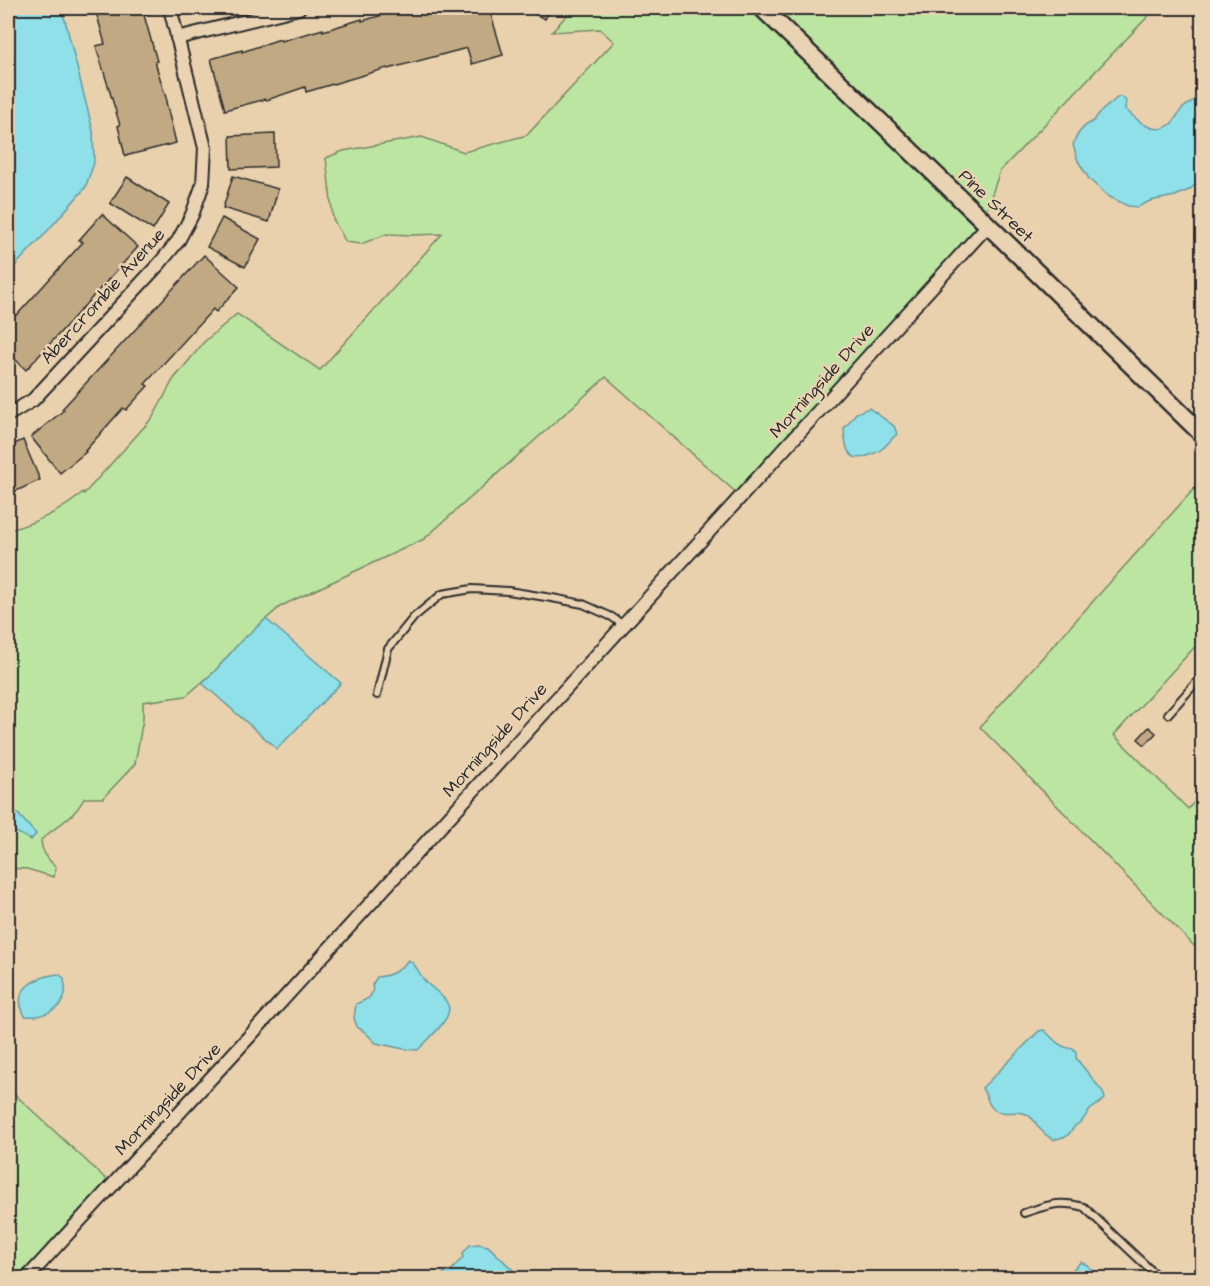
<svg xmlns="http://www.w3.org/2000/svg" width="1210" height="1286" font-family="'Architects Daughter',sans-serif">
	<rect width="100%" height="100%" fill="#e9d1ae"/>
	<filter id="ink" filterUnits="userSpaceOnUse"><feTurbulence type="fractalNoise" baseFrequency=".0167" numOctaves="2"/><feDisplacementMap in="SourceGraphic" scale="12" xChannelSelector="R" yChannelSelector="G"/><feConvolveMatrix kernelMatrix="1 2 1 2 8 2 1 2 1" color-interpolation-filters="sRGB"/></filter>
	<g filter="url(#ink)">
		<g fill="#bce5a1" stroke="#748866" stroke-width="1.5">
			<path d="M572 8H752L981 226 740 496 606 377 424 539 281 606 241 641 215 671 186 696 143 702V719L135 764 103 798H84C75 818 55 826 41 840 41 851 48 860 56 867L54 877 27 869 8 868V835L16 832 19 815 8 807V531C35 522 62 512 83 492L84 494 153 417 173 380 204 342 237 314 320 370 442 234 413 235 387 234 361 244 346 242 333 219 326 158 343 151 422 137 464 152 527 135 614 42 600 29 552 32 571 10Z"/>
			<path d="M770 8H1156L1000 171 985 214Z"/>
			<path d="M1202 480V639L1114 735 1188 809 1202 793V954L980 727Z"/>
			<path d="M8 1088 108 1181 83 1214 22 1278H8Z"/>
		</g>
		<g fill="#8fe0e8" stroke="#67989c" stroke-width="1.5">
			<path d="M8 8H60L65 20 93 131 94 163 85 188 43 236 8 273Z"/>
			<path d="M1118 97H1122L1126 101 1125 109C1137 120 1154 137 1171 124 1176 120 1178 112 1183 108 1187 105 1193 101 1198 97L1202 100V179L1189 190 1175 196 1150 201 1138 207 1128 206 1108 196 1089 179 1078 161 1073 145C1077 134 1082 126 1094 121 1099 110 1109 106 1118 97Z"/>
			<path d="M869 408 894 426 897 434C892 438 888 444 883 448 880 451 875 453 870 455 848 465 845 447 844 429L856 413Z"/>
			<path d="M266 619 341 683 277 749 202 683 215 671 241 641Z"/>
			<path d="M8 807 19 815 36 834 31 840 16 832 8 835Z"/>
			<path d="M408 960C416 963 419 974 425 981 432 989 444 995 448 1005 454 1018 426 1041 418 1050L404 1049 376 1043 365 1032 357 1027 354 1018 356 1004 369 998 373 991 372 985 377 977C390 976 400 971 408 960Z"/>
			<path d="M58 974 64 978C64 983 66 988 65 993 64 1010 40 1018 25 1016 10 989 35 977 58 974Z"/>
			<path d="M1044 1030C1052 1037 1061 1050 1073 1048L1076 1052V1058L1103 1092 1105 1099 1090 1110 1082 1121 1075 1126 1067 1136 1053 1140C1050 1137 1045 1135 1042 1131 1036 1126 1034 1117 1026 1114 1015 1109 997 1118 990 1105 987 1100 986 1094 982 1088L1039 1031Z"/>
			<path d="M479 1244 488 1246 521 1278H438L446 1272 449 1273 463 1257V1253L470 1245Z"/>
			<path d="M1081 1262 1087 1265 1101 1278H1067L1068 1274Z"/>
		</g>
		<g fill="#c1a984" stroke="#2b2b2b" stroke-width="1.5">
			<path d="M95 8H161L162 10 144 15 157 61 155 62 167 101 166 102 176 143 125 156 118 126 120 125 96 46 105 44Z"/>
			<path d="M416 8H446L448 14 469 8H489L503 55 472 64 467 48 388 69 387 68 306 92 305 87 267 100 266 99 225 110 211 59 242 50V52L280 39 281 41 323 29V31L362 19V21L403 9V11Z"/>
			<path d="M523 8H551L545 19Z"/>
			<path d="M275 134 276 167 231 169 230 136Z"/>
			<path d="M233 176 278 189 269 222 223 208Z"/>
			<path d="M127 177 169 204 153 230 110 203Z"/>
			<path d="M102 214 138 247 26 370 8 352V320L14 313 17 315 83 242 79 240Z"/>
			<path d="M222 218 260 239 245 267 207 247Z"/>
			<path d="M204 255 239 287 216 312 213 309 145 384 148 386 126 410 123 408 85 451 86 452 60 473 31 437 64 410 62 409Z"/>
			<path d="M23 440 40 480 10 494 8 487V447Z"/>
			<path d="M1149 727 1156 733 1145 745 1138 739Z"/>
		</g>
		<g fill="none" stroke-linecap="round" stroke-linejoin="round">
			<g stroke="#2b2b2b" stroke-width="10">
				<g id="service">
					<path d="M377 695 388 649 414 617 442 594 472 589 508 591 552 598 583 604 612 617 623 625"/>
					<path d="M1168 714 1202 676"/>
					<path d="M1024 1213C1049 1205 1058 1200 1084 1207L1159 1278"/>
				</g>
			</g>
			<g stroke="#2b2b2b" stroke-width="16">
				<g id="minor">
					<path d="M177 38 299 8"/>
					<path d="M8 415 33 400 160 263 178 241 192 215 203 184 205 148 170 8"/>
					<path d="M27 1278 258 1027 988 225"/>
				</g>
			</g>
			<g stroke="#2b2b2b" stroke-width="21">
				<path id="secondary" d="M762 8 988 225 1202 434"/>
			</g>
			<use href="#service" stroke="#ead3b3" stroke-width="6"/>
			<use href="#minor" stroke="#ead3b3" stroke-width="12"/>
			<use href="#secondary" stroke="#ead3b3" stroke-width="16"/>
		</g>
	</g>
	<g text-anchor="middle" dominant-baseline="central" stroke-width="5" stroke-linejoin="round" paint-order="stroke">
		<g font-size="18" fill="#2b2b2b" stroke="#ead3b3">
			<text transform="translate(996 206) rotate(44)">Pine Street</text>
			<text transform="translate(103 296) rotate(-48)">Abercrombie Avenue</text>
			<text transform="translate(822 381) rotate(-48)">Morningside Drive</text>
			<text transform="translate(495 740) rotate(-48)">Morningside Drive</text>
			<text transform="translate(168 1099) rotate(-47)">Morningside Drive</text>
		</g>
	</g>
	<rect width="1210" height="1286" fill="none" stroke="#ead3b3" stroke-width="30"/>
	<rect x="15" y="15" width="1180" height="1256" fill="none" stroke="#2b2b2b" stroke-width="2" filter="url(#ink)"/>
</svg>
